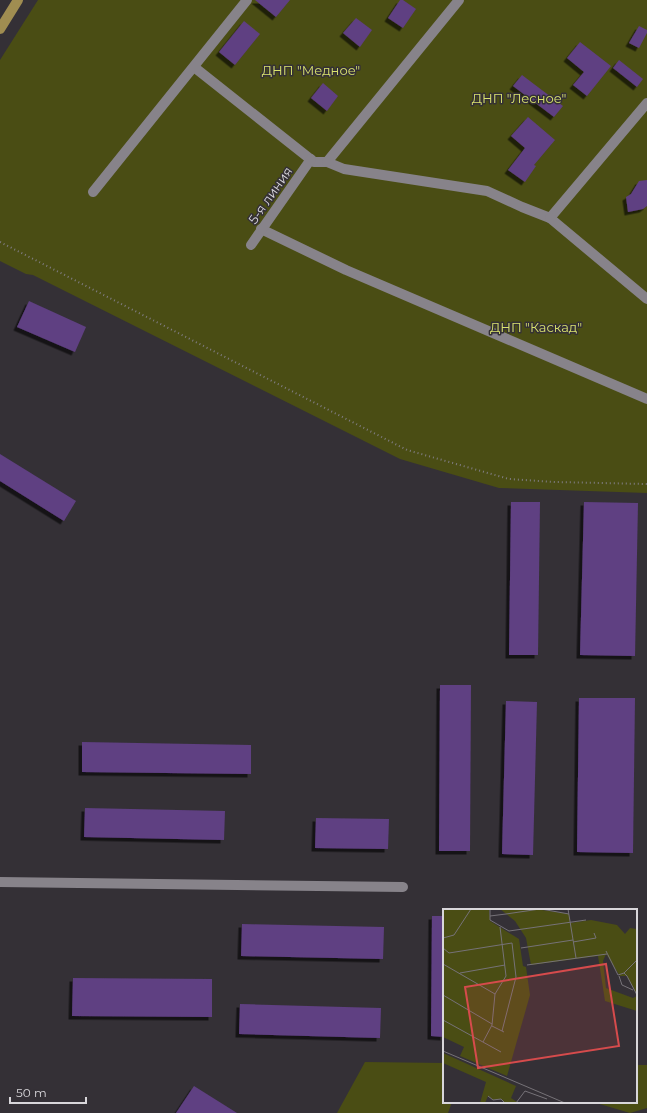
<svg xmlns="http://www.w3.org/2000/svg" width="647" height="1113" font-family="Montserrat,sans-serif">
	<defs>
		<filter id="shadow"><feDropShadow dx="-3.5" dy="3.5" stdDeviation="0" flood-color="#0009"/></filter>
	</defs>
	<rect width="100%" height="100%" fill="#343036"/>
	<g fill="#4a4d14">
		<path d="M38 0H647V493L499 488 400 459 33 275 26 274 0 261V60Z"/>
		<path d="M365 1062 444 1063V1102H452L448 1113H337Z"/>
		<path d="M636 1065H647V1108L630 1113 593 1102H636Z"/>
	</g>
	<g fill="#5f3f82" filter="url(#shadow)">
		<path d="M255 0H290L276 17Z"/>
		<path d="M400 0H403L416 9 403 28 388 18Z"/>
		<path d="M356 18 372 30 360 47 343 33Z"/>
		<path d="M244 21 260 34 235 65 219 52Z"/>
		<path d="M639 26 647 30V33L639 48 629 43Z"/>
		<path d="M580 42 611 66 587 96 573 85 584 72 567 58Z"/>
		<path d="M619 60 643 79 637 87 613 68Z"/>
		<path d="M522 75 563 106 554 117 513 86Z"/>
		<path d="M323 83 338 96 327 111 311 98Z"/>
		<path d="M528 117 555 140 534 165 536 166 525 182 508 170 525 148 511 136Z"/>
		<path d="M647 180V206L643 209 628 212 626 197 631 194 639 181Z"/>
		<path d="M29 301 86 327 75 352 17 327Z"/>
		<path d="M0 454 76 501 64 521 0 481Z"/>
		<path d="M511 502H540L538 655H509Z"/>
		<path d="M584 502 638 503 635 656 580 655Z"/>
		<path d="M440 685H471L470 851H439Z"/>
		<path d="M579 698H635L633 853 577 852Z"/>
		<path d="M506 701 537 702 533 855 502 854Z"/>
		<path d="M82 742 251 745V774L82 772Z"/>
		<path d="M85 808 225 811 224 840 84 837Z"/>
		<path d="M316 818 389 819 388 849 315 848Z"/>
		<path d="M432 916H444V1037L431 1036Z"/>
		<path d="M242 924 384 927 383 959 241 956Z"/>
		<path d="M73 978 212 979V1017L72 1016Z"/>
		<path d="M240 1004 381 1008 380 1038 239 1034Z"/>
		<path d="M194 1086 237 1113H176Z"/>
	</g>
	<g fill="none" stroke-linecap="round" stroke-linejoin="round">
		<path stroke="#807d82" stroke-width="2" stroke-dasharray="1 3" stroke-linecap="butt" d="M0 242 407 450 509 479 555 482 647 484"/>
		<g stroke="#87838a" stroke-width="10">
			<path d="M194 67 314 162H327L344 169 487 191 522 207 550 218 647 103"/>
			<path d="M327 162 459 0"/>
			<path d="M93 192 247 0"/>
			<path d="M550 218 647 299"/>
			<path d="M261 229 346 270 647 399"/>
			<path d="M251 245 311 159"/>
			<path d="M0 882 403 887"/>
		</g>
		<path stroke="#a08d51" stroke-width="10" d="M0 29 18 0"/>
	</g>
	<g text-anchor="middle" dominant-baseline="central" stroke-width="3" stroke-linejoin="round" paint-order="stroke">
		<g font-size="13" fill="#dae36e" stroke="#343036">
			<text x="311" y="70">ДНП "Медное"</text>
			<text x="519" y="98">ДНП "Лесное"</text>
			<text x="536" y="327">ДНП "Каскад"</text>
		</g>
		<g font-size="13" fill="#d8d6da" stroke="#343036">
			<text transform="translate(270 195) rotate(-55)">5-я линия</text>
		</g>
	</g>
	<g transform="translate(443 909)">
		<rect width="194" height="194" fill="#343036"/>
		<path d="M1 0H46L47 12 76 30 80 57 83 58 87 86 64 167 17 147 21 138 0 128ZM57 0H92L126 5 127 14 148 11 174 16 182 25 187 19 194 20V86L184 67H177L163 45 160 52 163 79 190 89 194 87V102L162 92 155 47 88 56 83 29 72 12ZM0 144 73 177 68 189 74 193 62 194 59 190 50 191 45 187 42 194H37L43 173 0 154Z" fill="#4a4d14"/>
		<path fill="none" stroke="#767278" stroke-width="1" d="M47 0V11L66 22 143 11M98 0 126 5M125 0 133 49M63 5 97 0M47 7 63 5M0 29 11 26 28 0M130 33 153 29 151 24M0 39 6 44 69 34 73 68 59 122M78 39 130 31M163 42 175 66 181 64 184 67 194 86M0 55 52 85 49 116 40 133M84 56 164 45M17 64 62 56M181 64 194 51M176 67 179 76 190 81M52 85 63 67 57 18M0 86 49 115M0 111 58 143M49 117 61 123M0 142 122 194M45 187 50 191 58 190 62 194M73 194 82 182 104 190"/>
		<path fill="#d64b4c" fill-opacity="0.15" stroke="#d64b4c" stroke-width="2" d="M163 55 176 137 35 159 22 78Z"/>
		<rect width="194" height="194" fill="none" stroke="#d8d6da" stroke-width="2"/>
	</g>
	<path d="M10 1097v6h76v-6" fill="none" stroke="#d8d6da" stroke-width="2"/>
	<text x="16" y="1097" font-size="12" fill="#d8d6da" stroke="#343036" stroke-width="3" paint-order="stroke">50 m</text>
</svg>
